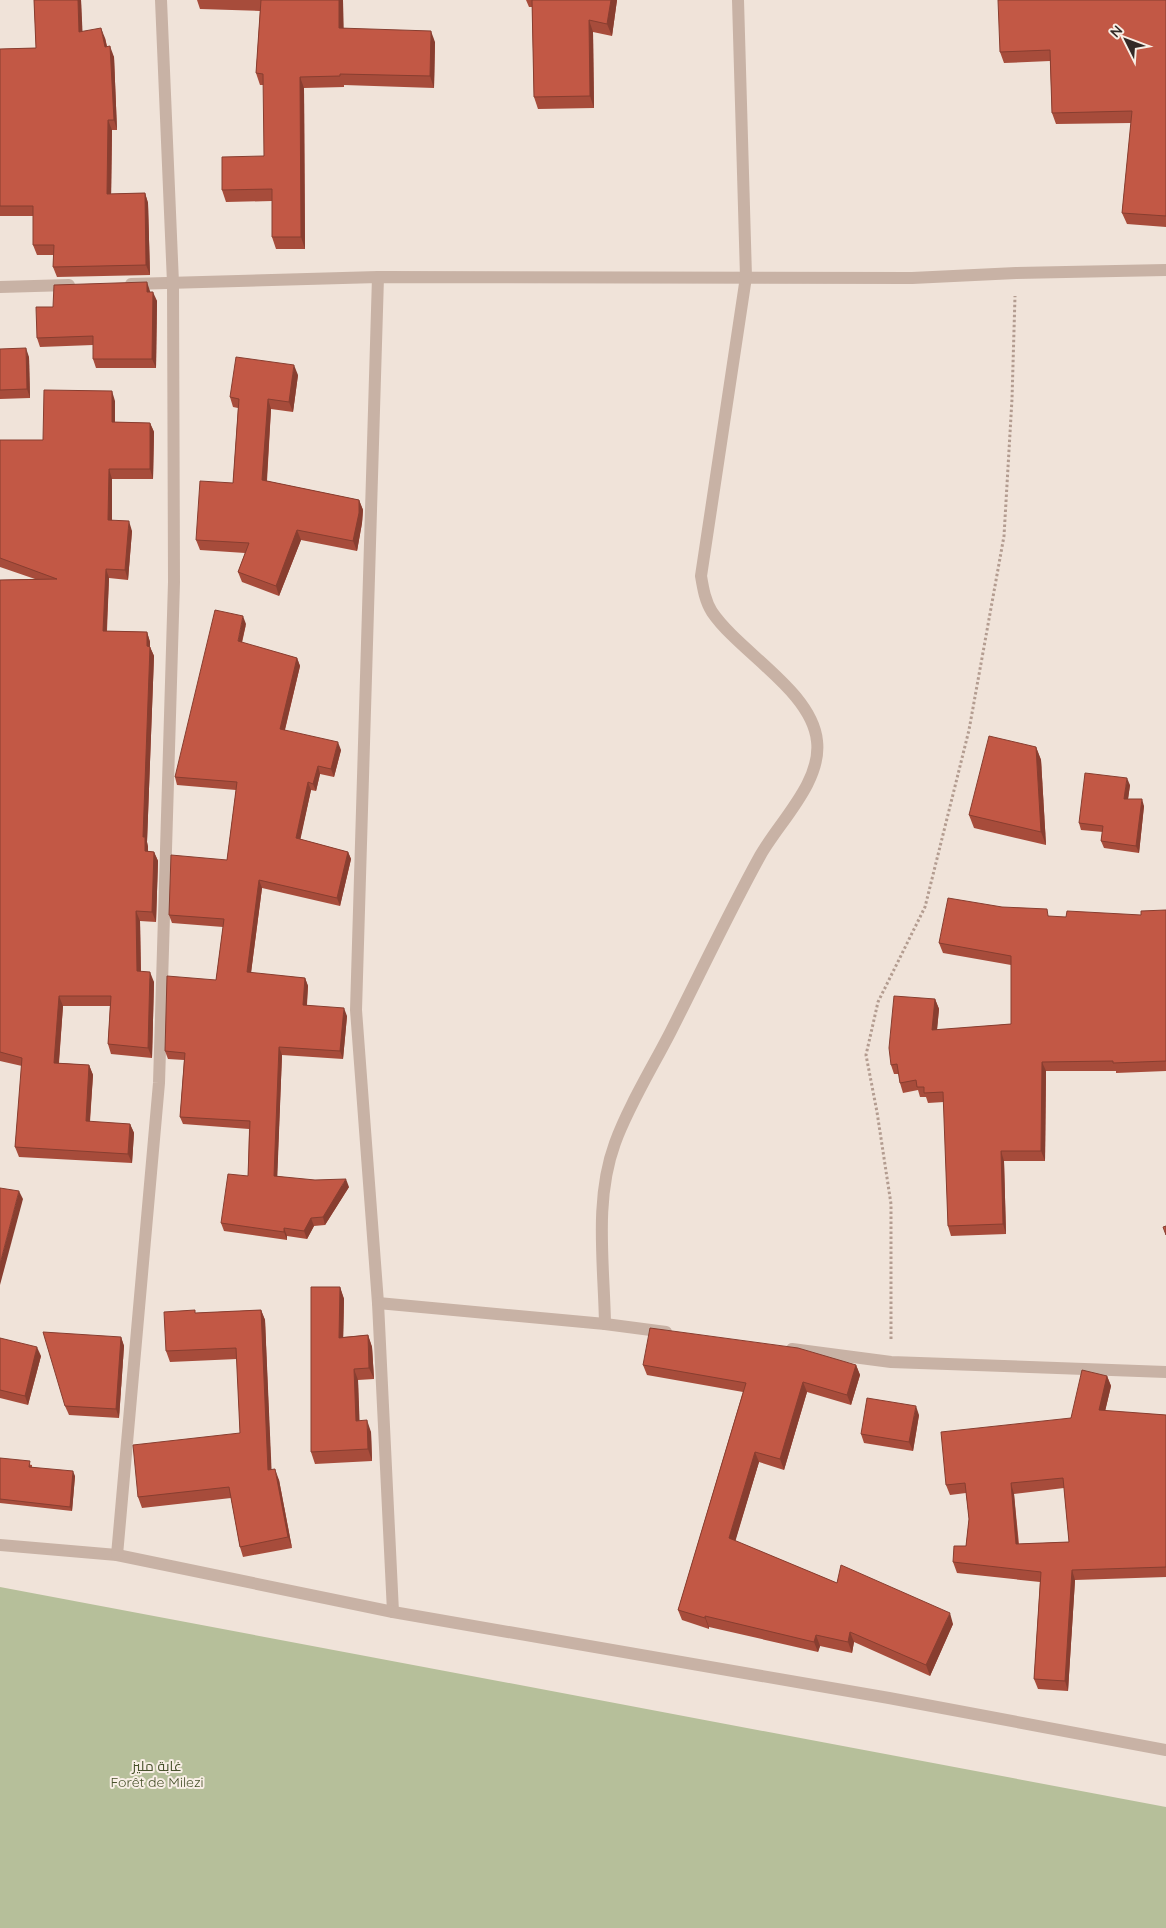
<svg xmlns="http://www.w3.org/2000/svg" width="1166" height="1928" font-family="Quicksand,Cairo,sans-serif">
	<rect width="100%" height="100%" fill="#f0e3d9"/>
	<path fill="#b6bf9a" d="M0 1587 1166 1807V1928H0Z"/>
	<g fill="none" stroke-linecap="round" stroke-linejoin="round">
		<path stroke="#b39c90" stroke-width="3" stroke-dasharray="2.5 2.5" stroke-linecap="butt" d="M891 1339V1204L877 1112 866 1055 878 1002 925 907 969 730 1004 536 1012 399 1015 296"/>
		<g stroke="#c8b2a5" stroke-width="12">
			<path d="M378 277 356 1010 378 1303 393 1612"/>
			<path d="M131 284 378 277 912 278 1016 273 1166 270"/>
			<path d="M0 287 69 285"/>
			<path d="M378 1303 605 1324 666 1332"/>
			<path d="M605 1324C604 1264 594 1200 615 1143 628 1107 652 1068 670 1033 700 974 728 914 760 856 779 822 822 782 817 741 812 691 740 653 712 612 705 601 703 588 701 576L746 277 738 0"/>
			<path d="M792 1349 891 1362 1166 1372"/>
			<path d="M0 1545 117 1555 393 1612 889 1698 1166 1750"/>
			<path d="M117 1555 159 1083 174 582 173 283 161 0"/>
		</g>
	</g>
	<g fill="#a74c3b" fill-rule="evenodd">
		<path d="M34 0H81L82 32 105 38 107 46 114 57 117 130H112L111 194 145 193 148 203 150 275 57 277 53 267 54 255H37L33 245V216H0V49L36 48Z"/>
		<path d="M197 0H343V28L435 42 434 88 344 85V87L304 88 305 249H276L272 237V201L226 202 222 190 264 156V85H260L256 73 260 11 200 9Z"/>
		<path d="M526 0H617L612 36 593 32 594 108 538 109 534 97 532 7H529Z"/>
		<path d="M1166 0V227L1127 224 1122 213 1131 123 1056 124 1052 113 1050 61 1004 63 1000 52Z"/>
		<path d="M150 292 157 301 156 368H96L93 359V345L40 347 37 338 53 307Z"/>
		<path d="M0 349 29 357 30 398 0 399Z"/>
		<path d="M298 375 293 412 271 409 267 481 359 500 363 510 362 523 357 551 301 540 279 596 242 582 238 572 245 553 200 550 196 540 233 483 238 408 233 407 230 397Z"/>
		<path d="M115 401V422L150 423 154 432 153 479H112V520L132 531 128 580 109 578 107 631 147 632 150 642V647L154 656 147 842 148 847V851L154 852 158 861 156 922 140 921 141 972 154 982 152 1058 111 1054 108 1044 110 1006H63L59 1063 89 1065 93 1075 90 1122 130 1124 134 1133 132 1163 19 1157 15 1147 22 1066 0 1061V580L35 579 0 567V440H43Z"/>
		<path d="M246 624 242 643 297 658 300 666 285 730 341 750 334 777 320 774 316 791 311 790 300 839 348 852 351 859 340 906 262 888 251 973 305 978 308 986 307 1005 347 1016 343 1059 282 1055 277 1176 349 1187 325 1225 314 1226 307 1239 287 1236V1240L224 1231 221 1223 248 1176 249 1129 183 1124 180 1117 184 1060 168 1059 165 1051 216 980 223 927 172 923 169 915 227 860 236 790 177 785 175 777Z"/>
		<path d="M1036 747 1041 760 1046 845 974 828 969 815Z"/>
		<path d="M1130 785 1128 799 1144 806 1139 853 1104 848 1101 841 1103 832 1081 830 1079 823Z"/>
		<path d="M1166 910V1071L1116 1073V1071H1046L1045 1161H1004L1006 1234 951 1236 948 1226 944 1102 928 1103 926 1097H920L918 1090 903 1093 900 1083 899 1074H894L891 1065 935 999 939 1009 937 1030 1011 1024V965L943 953 939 943 1050 917H1066L1141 915Z"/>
		<path d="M340 1287 344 1299 343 1337 368 1335 372 1347 374 1379 358 1380 359 1421 371 1432 372 1461 315 1464 311 1452Z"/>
		<path d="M261 1310 265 1320 271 1469 279 1480 292 1548 243 1557 240 1547 231 1498 142 1508 138 1497 240 1433 237 1359 170 1362 166 1351 196 1313Z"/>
		<path d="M121 1337 124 1346 119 1418 69 1415 65 1406Z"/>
		<path d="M0 1338 41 1356 28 1405 0 1398Z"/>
		<path d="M643 1365H856L860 1375 851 1405 807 1392 784 1470 759 1462 735 1541 837 1583 953 1624 930 1676 854 1642 852 1653 820 1646 818 1652 709 1627V1629L682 1620 678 1610 743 1392 647 1375Z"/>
		<path d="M1107 1376 1111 1386 1105 1411 1166 1415V1577L1075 1580 1068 1691 1038 1689 1034 1679 1040 1582 957 1573 953 1562 966 1546 969 1519 966 1493 950 1495 946 1485 1071 1418ZM1064 1488 1069 1542 1019 1544 1014 1494Z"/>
		<path d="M919 1415 913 1451 864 1443 861 1434Z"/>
		<path d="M0 1458 32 1465V1467L75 1476 72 1511 0 1503Z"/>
	</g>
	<g fill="#883e30">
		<path d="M78 0H81L83 42 79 32Z"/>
		<path d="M339 0H343L344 40 339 28Z"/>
		<path d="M611 0H617L612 36 607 24Z"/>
		<path d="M589 20 593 32 594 108 590 96Z"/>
		<path d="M101 28 105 38 109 57 105 47Z"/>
		<path d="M431 31 435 42 434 88 430 76Z"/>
		<path d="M110 46 114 57 117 130 114 120Z"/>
		<path d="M300 77 304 88 305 249 301 237Z"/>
		<path d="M108 120 112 130 111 204 107 194Z"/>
		<path d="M145 193 148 203 150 275 146 265Z"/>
		<path d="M147 282 150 291V301L147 292Z"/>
		<path d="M153 292 157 301 156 368 152 359Z"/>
		<path d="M26 348 29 357 30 398 27 389Z"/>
		<path d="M294 365 298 375 293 412 289 402Z"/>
		<path d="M112 391 115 401V432L112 422Z"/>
		<path d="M268 399 271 409 266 490 262 480Z"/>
		<path d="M150 423 154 432 153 479 150 469Z"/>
		<path d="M109 469 112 479V529L108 520Z"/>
		<path d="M359 500 363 510 362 523 357 551 353 541Z"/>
		<path d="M129 521 132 531 128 580 125 570Z"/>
		<path d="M297 530 301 540 279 596 276 586Z"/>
		<path d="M106 569 109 578 106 641 103 631Z"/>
		<path d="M243 616 246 624 240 649 238 641Z"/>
		<path d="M147 632 150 642V647L154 656 147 842 148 847V860L145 851 143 837Z"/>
		<path d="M297 658 300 666 283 737 280 729Z"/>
		<path d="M338 742 341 750 334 777 331 769Z"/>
		<path d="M1036 747 1041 760 1046 845 1041 832Z"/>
		<path d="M318 766 320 774 316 791 313 784Z"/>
		<path d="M1127 778 1130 785 1127 806 1124 799Z"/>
		<path d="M308 782 311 790 299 846 296 838Z"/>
		<path d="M1142 799 1144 806 1139 853 1136 846Z"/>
		<path d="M154 852 158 861 156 922 152 912Z"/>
		<path d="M348 852 351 859 340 906 337 898Z"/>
		<path d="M259 880 262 888 250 980 247 972Z"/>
		<path d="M136 911 140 921 141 981 137 971Z"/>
		<path d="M150 972 154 982 152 1058 148 1048Z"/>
		<path d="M305 978 308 986 306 1013 303 1005Z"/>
		<path d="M59 996 63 1006 58 1072 54 1063Z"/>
		<path d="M935 999 939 1009 936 1039 932 1030Z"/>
		<path d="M344 1008 347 1016 343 1059 340 1051Z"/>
		<path d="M279 1047 282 1055 277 1184 274 1176Z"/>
		<path d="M1042 1062 1046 1071 1045 1161 1041 1151Z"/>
		<path d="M89 1065 93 1075 89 1131 86 1121Z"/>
		<path d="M130 1124 134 1133 132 1163 128 1154Z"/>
		<path d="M1001 1151 1004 1161 1006 1234 1003 1224Z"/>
		<path d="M346 1179 349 1187 325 1225 323 1217Z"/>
		<path d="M19 1191 23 1199 0 1285V1264Z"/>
		<path d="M311 1218 314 1226 307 1239 304 1231Z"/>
		<path d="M284 1228 287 1236V1240L284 1232Z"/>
		<path d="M340 1287 344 1299 343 1349 339 1338Z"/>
		<path d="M261 1310 265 1320 272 1480 268 1470Z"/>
		<path d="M368 1335 372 1347 374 1379 369 1368Z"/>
		<path d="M121 1337 124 1346 119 1418 116 1409Z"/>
		<path d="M37 1347 41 1356 28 1405 25 1396Z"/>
		<path d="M856 1365 860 1375 851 1405 847 1395Z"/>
		<path d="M354 1369 358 1380 360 1432 356 1421Z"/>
		<path d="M1107 1376 1111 1386 1103 1420 1099 1410Z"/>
		<path d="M803 1382 807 1392 784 1470 780 1459Z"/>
		<path d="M916 1406 919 1415 913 1451 909 1442Z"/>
		<path d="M367 1420 371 1432 372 1461 368 1449Z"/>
		<path d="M755 1452 759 1462 733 1549 729 1538Z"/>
		<path d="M275 1469 279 1480 292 1548 288 1537Z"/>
		<path d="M73 1471 75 1476 72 1511 70 1507Z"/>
		<path d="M1011 1483 1014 1494 1019 1554 1016 1544Z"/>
		<path d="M1072 1570 1075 1580 1068 1691 1065 1681Z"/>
		<path d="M950 1613 953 1624 930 1676 926 1665Z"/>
		<path d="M705 1616 709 1627V1629L705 1618Z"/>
		<path d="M850 1632 854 1642 852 1653 848 1642Z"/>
		<path d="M816 1635 820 1646 818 1652 814 1642Z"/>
	</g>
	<g fill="#c25845" stroke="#883e30" fill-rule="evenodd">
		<path d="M34 0H78L79 32 101 28 105 47 110 46 114 120H108L107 194 145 193 146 265 53 267 54 245H33V206H0V49L36 48Z"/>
		<path d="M261 0H339V28L431 31 430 76 340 74V76L300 77 301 237H272V189L222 190V157L264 156 263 74 256 73Z"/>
		<path d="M532 0H611L607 24 589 20 590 96 534 97Z"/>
		<path d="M998 0H1166V216L1122 213 1132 111 1052 113 1050 50 1000 52Z"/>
		<path d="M147 282V292H153L152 359H93V336L37 338 36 307H53L54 285Z"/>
		<path d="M26 348 27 389 0 390V349Z"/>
		<path d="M236 357 294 365 289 402 268 399 262 480 359 500V513L353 541 297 530 276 586 238 572 249 543 196 540 200 481 233 483 239 399 230 397Z"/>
		<path d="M44 390 112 391V422L150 423V469H109L108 520 129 521 125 570 106 569 103 631 147 632V646L150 647 143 837H145V851L154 852 152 912 136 911 137 971 150 972 148 1048 108 1044 111 996H59L54 1063 89 1065 86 1121 130 1124 128 1154 15 1147 22 1058 0 1052V580L57 579 0 558V440H43Z"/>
		<path d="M215 610 243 616 238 641 297 658 280 729 338 742 331 769 318 766 313 784 308 782 296 838 348 852 337 898 259 880 247 972 305 978 303 1005 344 1008 340 1051 279 1047 274 1176 315 1180 346 1179 323 1217 311 1218 304 1231 284 1228V1232L221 1223 228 1174 248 1176 250 1121 180 1117 185 1053 165 1051 167 976 216 980 224 919 169 915 171 855 227 860 237 782 175 777Z"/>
		<path d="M989 736 1036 747 1041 832 969 815Z"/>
		<path d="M1085 773 1127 778 1124 799H1142L1136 846 1101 841 1103 826 1079 823Z"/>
		<path d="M948 898 1002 907 1047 909 1048 916 1066 917 1067 911 1141 915V911L1166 910V1061L1113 1063V1061L1042 1062 1041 1151H1001L1003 1224 948 1226 943 1092 924 1093V1087H917L916 1080 900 1083 897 1064 891 1065 889 1048 894 996 935 999 932 1030 1011 1024V956L939 943Z"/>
		<path d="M0 1188 19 1191 0 1264Z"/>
		<path d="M1166 1226V1235L1163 1227Z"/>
		<path d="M311 1287H340L339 1338 368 1335 369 1368 354 1369 356 1421 367 1420 368 1449 311 1452Z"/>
		<path d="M195 1310V1313L261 1310 268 1470 275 1469 288 1537 240 1547 229 1487 138 1497 133 1445 240 1433 236 1348 166 1351 164 1312Z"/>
		<path d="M650 1328 798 1348 856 1365 847 1395 803 1382 780 1459 755 1452 729 1538 837 1583 841 1565 950 1613 926 1665 850 1632 848 1642 816 1635 814 1642 705 1616V1618L678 1610 746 1383 643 1365Z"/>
		<path d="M43 1332 121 1337 116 1409 65 1406Z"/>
		<path d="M0 1338 37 1347 25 1396 0 1390Z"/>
		<path d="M1082 1370 1107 1376 1099 1410 1166 1415V1567L1072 1570 1065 1681 1034 1679 1041 1572 953 1562 954 1546H966L969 1519 965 1483 946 1485 941 1432 1071 1418ZM1063 1478 1069 1542 1016 1544 1011 1483Z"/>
		<path d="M867 1398 916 1406 909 1442 861 1434Z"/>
		<path d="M0 1458 30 1461 29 1467 73 1471 70 1507 0 1499Z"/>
	</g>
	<g text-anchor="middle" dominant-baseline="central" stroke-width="4" stroke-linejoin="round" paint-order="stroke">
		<g font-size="14" fill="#47512b" stroke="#f8eee5">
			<text x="157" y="1766">غابة مليز<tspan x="157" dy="16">Forêt de Milezi</tspan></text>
		</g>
	</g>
	<g transform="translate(1126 40) rotate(312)" stroke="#f8eee5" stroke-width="4" paint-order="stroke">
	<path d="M0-4L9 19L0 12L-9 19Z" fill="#342926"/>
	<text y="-8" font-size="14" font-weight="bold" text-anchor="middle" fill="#342926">N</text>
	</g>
</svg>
